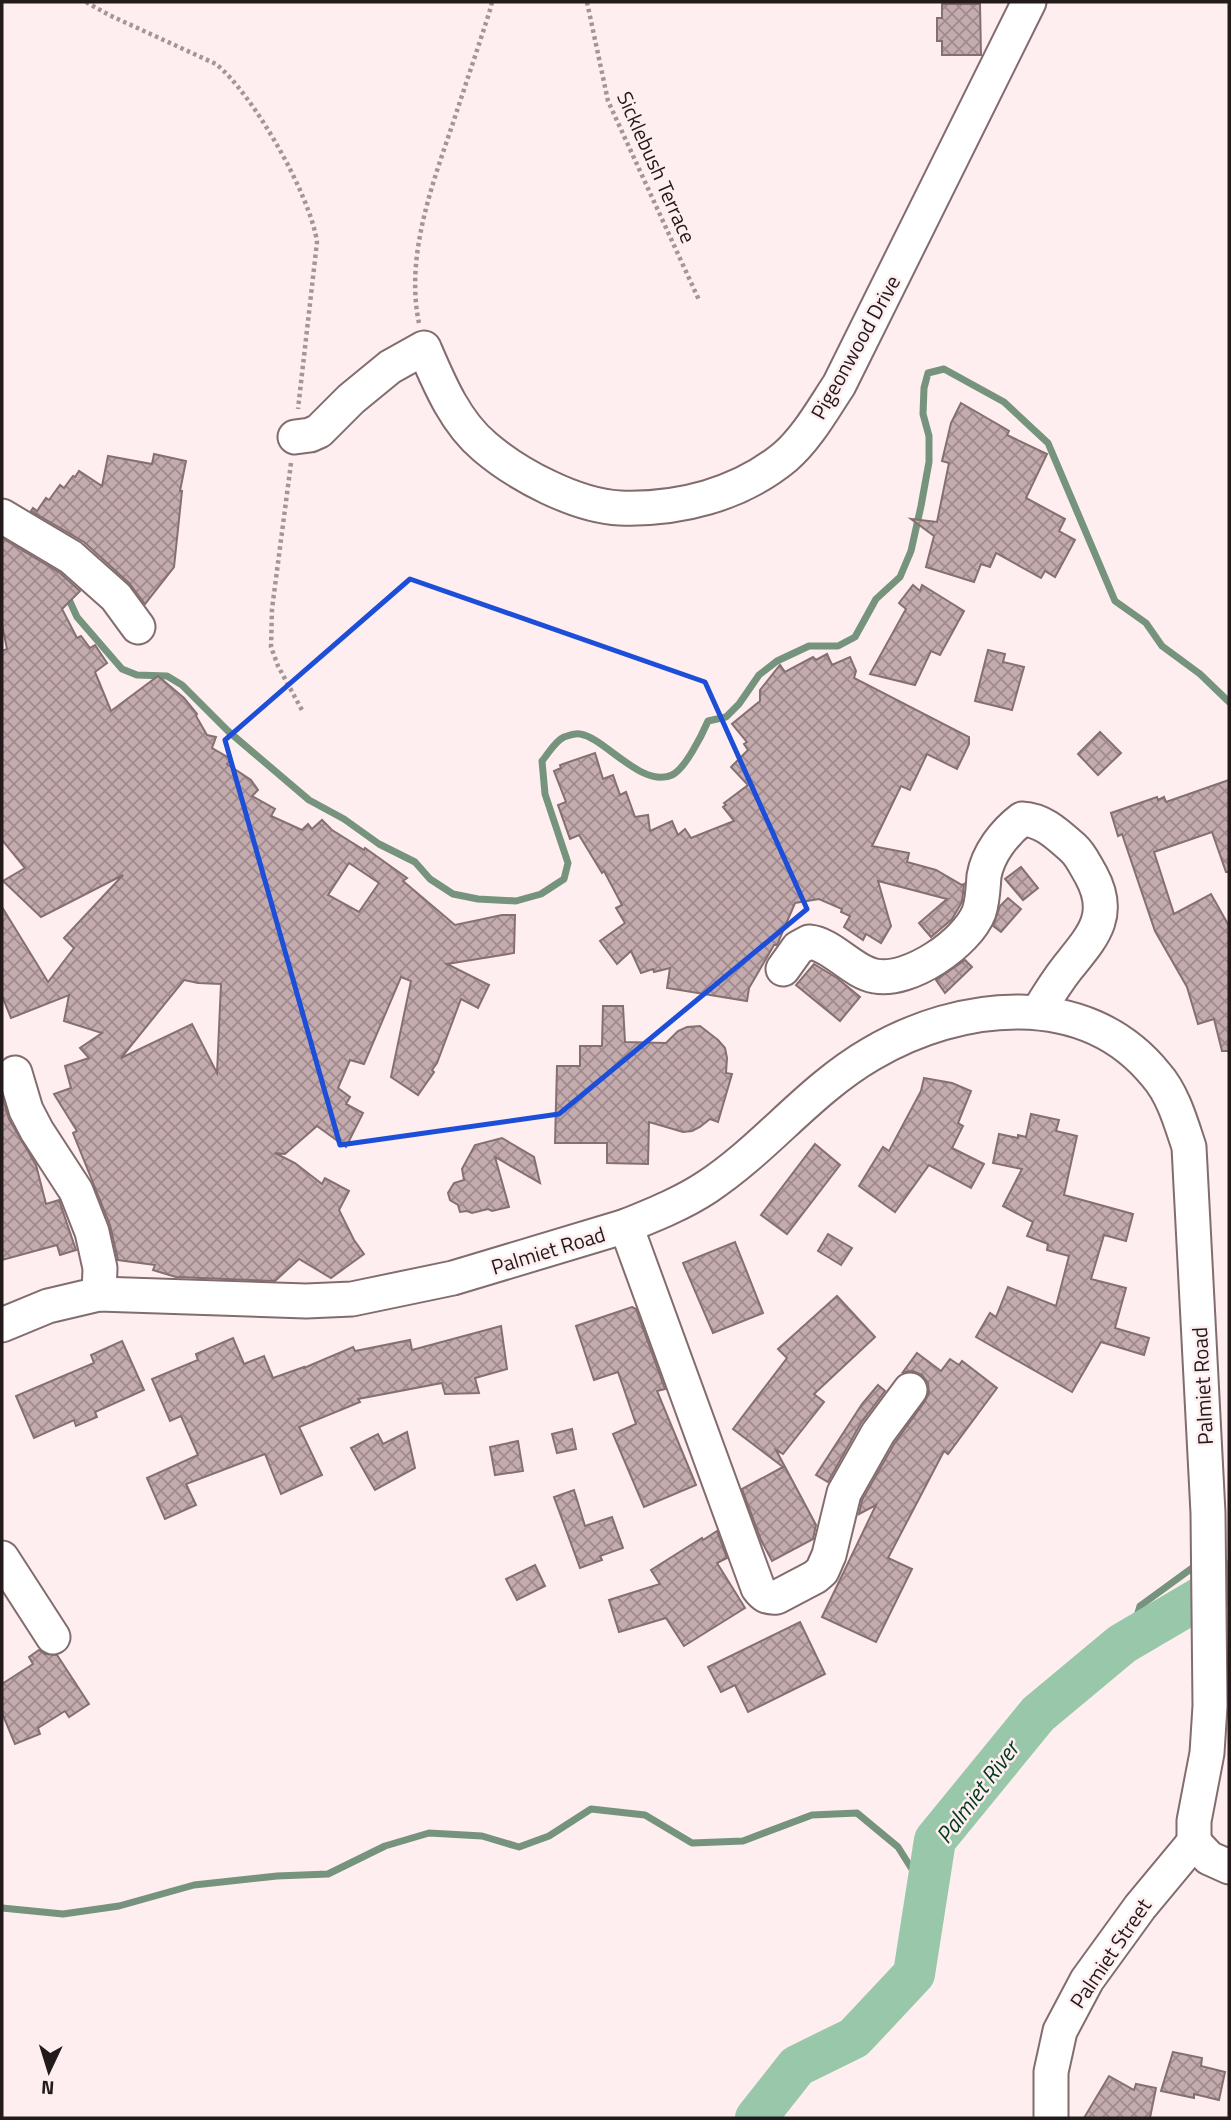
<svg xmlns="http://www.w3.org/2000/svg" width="1231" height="2120" font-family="'Titillium Web',sans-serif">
	<defs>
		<pattern id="building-cross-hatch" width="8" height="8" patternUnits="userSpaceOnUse" patternTransform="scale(1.75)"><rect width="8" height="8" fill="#c4abae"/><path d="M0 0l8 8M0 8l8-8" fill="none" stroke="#9f8a8d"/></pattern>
	</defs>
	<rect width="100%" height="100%" fill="#feeeef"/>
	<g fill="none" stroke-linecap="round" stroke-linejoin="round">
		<g stroke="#76937e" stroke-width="7">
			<path d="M66 593 77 617 122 669 137 675 167 676 182 685 228 731 309 800 344 819 379 844 415 862 430 879 453 894 478 899 516 901 541 894 564 879 568 863 545 794 542 761C548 754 555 741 564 737 567 736 576 733 580 734 604 737 642 789 672 775 685 769 702 735 708 721L726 717 739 704 759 675 777 661 809 646H838L855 637 876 599 900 577 911 551 921 506 929 462V436L923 414 924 388 928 373 944 369 1004 402 1048 443 1115 601 1146 623 1162 646 1200 674 1229 702"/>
			<path d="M1130 1640 1140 1606 1199 1563"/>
			<path d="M2 1908 63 1914 119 1906 194 1885 277 1876 328 1874 385 1846 429 1833 482 1836 519 1847 549 1836 591 1809 645 1815 692 1843 743 1841 812 1815 857 1813 898 1847 927 1893"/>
		</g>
		<path stroke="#99c7a9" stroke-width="42" d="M756 2118 797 2066 854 2038 914 1974 935 1840 1038 1714 1122 1644 1229 1581"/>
	</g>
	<g fill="url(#building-cross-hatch)" stroke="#856f71" stroke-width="2" fill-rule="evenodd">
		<path d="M942 4H980L981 55H942V41H937V18H942Z"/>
		<path d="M961 403 1009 431 1007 435 1047 454 1026 498 1065 519 1059 531 1075 540 1055 577 1045 571 1041 578 996 553 990 567 981 564 974 582 926 567 934 536 911 519 937 522 949 463 942 461 951 423Z"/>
		<path d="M154 454 186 461 180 491H182L174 567 145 604 129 583 84 542 31 511 33 508 37 511 46 498 49 500 60 485 64 488 73 476 75 477 79 471 102 486 108 456 152 464Z"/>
		<path d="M2 538 60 573 80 591 62 609 77 638 81 636 90 648 95 645 107 663 95 672 111 711 158 676 184 698 197 714 196 716 207 735 216 737 212 748 231 759 227 764 251 780 258 790 252 796 275 809 271 816 302 830 308 824 312 829 322 820 332 830 364 850 365 848 407 878 403 881 455 925 502 915H515L514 953 447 964 489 985 478 1008 461 999 437 1063 432 1070 434 1072 418 1095 391 1077 411 981 401 977 364 1064 350 1060 338 1088 350 1097 346 1104 363 1113 346 1147 317 1126 285 1154 275 1153 295 1163 322 1184 325 1178 349 1191 339 1210 354 1240 364 1254 331 1278 299 1259 275 1281 176 1277 153 1270 155 1265 118 1260 110 1225 73 1133 77 1131 54 1094 71 1088 65 1066 89 1058 80 1048 102 1033 64 1021 69 995 11 1018 2 996V907L48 982 74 948 64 938 123 875 41 917 3 881 25 868 2 840V651L7 649 2 625ZM349 863 379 883 359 912 328 895ZM184 980 198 983 221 984 217 1073 192 1024 121 1058Z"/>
		<path d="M913 585 920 591 922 585 964 611 940 655 931 651 915 685 870 674 906 609 899 603Z"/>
		<path d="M988 650 1005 654 1003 662 1024 667 1012 710 975 701Z"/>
		<path d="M827 654 832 665 850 657 856 671 854 678 969 737V744L957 769 927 754 910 790 901 786 872 846 909 853 907 862 936 870 962 885 964 884 962 902 952 919 931 937 919 923 947 899 878 881 891 926 881 943 866 934 863 940 844 927 850 916 841 912 842 909 819 899 795 903 777 945H774L749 988 747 1001 667 988 670 968 654 972 653 969 641 973 631 951 617 964 600 941 625 923 616 908 622 905 604 871 602 873 579 835 570 839 558 805 566 802 554 771 561 768 560 765 595 753 603 779 613 775 620 795 626 792 635 817 648 815 650 831 672 821 678 835 685 829 691 838 734 821 723 807 726 805 724 803 748 785 731 767 748 750 744 744 747 742 732 724 760 701V690L780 665 785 672 813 657 816 660Z"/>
		<path d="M1100 732 1121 753 1098 775 1078 754Z"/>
		<path d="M1229 780V872H1226L1212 832 1154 852 1174 914 1211 894 1229 926V1051H1222L1214 1019 1198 1024 1187 987 1155 931 1122 834 1118 836 1111 813 1157 797 1158 800 1164 797 1166 802Z"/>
		<path d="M1021 867 1038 888 1023 900 1005 879Z"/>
		<path d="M1008 898 1021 909 1001 932 993 926 1000 906Z"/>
		<path d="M965 960 972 967 945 993 936 980Z"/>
		<path d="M814 964 837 978 860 997 840 1021 796 985Z"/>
		<path d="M603 1006H623L625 1042 666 1043 678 1031 687 1027 700 1026 718 1040 725 1048 727 1058 726 1073 732 1074 718 1122 710 1119 700 1127 692 1131 683 1132 649 1122 648 1164 607 1163V1143H555L557 1066H580V1046H602Z"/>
		<path d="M924 1078 952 1083 971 1091 958 1123 963 1126 952 1148 984 1164 971 1188 929 1165 895 1212 859 1186 883 1147 889 1151 921 1091Z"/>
		<path d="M2 1096 9 1119 36 1165 46 1204 59 1200 76 1250 60 1255 57 1245 2 1260Z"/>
		<path d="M1031 1114 1059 1120 1056 1131 1077 1136 1064 1195 1133 1214 1126 1241 1104 1235 1091 1279 1126 1288 1115 1328 1149 1338 1144 1355 1101 1342 1072 1392 976 1337 990 1313 996 1317 1008 1287 1056 1306 1069 1256 1047 1250 1048 1244 1027 1236 1033 1222 1003 1206 1022 1169 993 1163 999 1134 1018 1138V1135L1026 1137Z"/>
		<path d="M502 1138 534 1157 540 1183 495 1157 509 1207 492 1211 488 1209 472 1213 467 1211 460 1212 458 1205 450 1200 448 1193 454 1183 464 1180 462 1169 475 1145Z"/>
		<path d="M815 1144 840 1165 787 1234 761 1215Z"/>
		<path d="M828 1234 852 1248 841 1265 818 1251Z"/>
		<path d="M735 1242 763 1313 713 1333 683 1263Z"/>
		<path d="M837 1296 875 1337 814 1394 824 1402 783 1454 776 1450 816 1525 813 1539 772 1561 761 1540 742 1489 783 1467 733 1429 787 1358 778 1349Z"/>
		<path d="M632 1307 636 1309 665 1389 657 1391 696 1485 644 1507 613 1434 636 1424 618 1372 594 1380 576 1326Z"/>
		<path d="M501 1326 507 1369 475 1378 479 1393 445 1394 442 1383 358 1399 360 1402 299 1427 322 1475 281 1494 265 1454 186 1484 196 1505 165 1519 147 1478 198 1455 181 1416 170 1421 152 1379 198 1360 196 1354 233 1338 244 1364 264 1356 273 1378 304 1367V1368L353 1347 355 1351 410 1340 412 1350Z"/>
		<path d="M122 1341 144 1390 95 1412 97 1417 76 1426 74 1420 34 1438 16 1396 94 1363 91 1355Z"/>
		<path d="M917 1353 941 1371 950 1359 959 1365 962 1361 997 1388 948 1454 944 1451 888 1558 912 1569 876 1642 822 1617 876 1505 859 1514 862 1500 894 1444 925 1401 929 1393 928 1383 922 1375 913 1371 903 1372Z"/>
		<path d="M878 1385 885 1391 861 1423 828 1482 816 1475 862 1404Z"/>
		<path d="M572 1429 576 1449 557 1453 552 1434Z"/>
		<path d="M407 1432 415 1468 375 1490 351 1448 378 1434 383 1444Z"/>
		<path d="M518 1441 523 1471 495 1475 490 1447Z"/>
		<path d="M574 1490 585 1526 612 1517 623 1548 600 1556 602 1560 580 1568 554 1497Z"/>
		<path d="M717 1531 727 1558 717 1563 745 1608 684 1646 666 1618 619 1632 609 1600 660 1584 651 1570 702 1538 703 1540Z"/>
		<path d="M535 1565 545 1586 517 1600 506 1579Z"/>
		<path d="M800 1622 825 1674 748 1712 735 1685 721 1692 708 1667Z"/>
		<path d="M39 1650 45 1654 57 1655 89 1704 69 1717 65 1711 38 1728 40 1734 15 1744 2 1713V1684L33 1664 29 1657Z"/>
		<path d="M1173 2052 1202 2058 1201 2066 1225 2072 1219 2100 1194 2094V2098L1161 2091Z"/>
		<path d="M1109 2076 1134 2090 1136 2084 1156 2088 1150 2118H1084Z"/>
	</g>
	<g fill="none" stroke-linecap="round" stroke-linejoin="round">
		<g stroke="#826c6e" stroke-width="37">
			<g id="minor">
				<path d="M295 437 310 435 319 431 351 399 390 367 424 348C439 383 455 422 485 447 518 475 576 506 620 508 678 510 739 495 785 457 807 438 823 409 839 385L1029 2"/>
				<path d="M2 516 71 557 116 597 138 627"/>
				<path d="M783 969 798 948 809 942C832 944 852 972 875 976 909 983 967 943 979 912 983 900 983 888 984 876 988 853 1005 832 1022 819 1043 820 1057 834 1073 848 1081 855 1085 865 1091 875 1113 915 1093 936 1068 967 1057 981 1047 997 1038 1012"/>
				<path d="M15 1073 26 1110 37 1131 76 1191 92 1232 100 1268 99 1294"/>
				<path d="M626 1226 758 1588C763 1595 767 1598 777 1597L815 1577 822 1571 829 1555 844 1493 878 1433 910 1390"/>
				<path d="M2 1325 48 1306 99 1294 306 1301 352 1299 453 1278 626 1226C653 1215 683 1203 707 1187 766 1148 809 1090 871 1054 959 1002 1085 987 1156 1075 1173 1094 1181 1123 1189 1147L1208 1513 1210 1706 1207 1753 1194 1821V1842"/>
				<path d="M2 1558 53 1637"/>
				<path d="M1194 1842 1209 1858 1229 1867"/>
				<path d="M1051 2118V2072L1060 2031 1087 1980 1140 1907 1194 1842"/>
			</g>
		</g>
		<g stroke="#a49697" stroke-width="4.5" stroke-dasharray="3.5 3.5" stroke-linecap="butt">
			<path d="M86 2 109 15 216 64C253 94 310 194 317 242L298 409"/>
			<path d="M587 2 608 101 699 300"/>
			<path d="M419 323C405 257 432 185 453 123 465 86 478 48 490 10L492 2"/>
			<path d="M291 463 272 609 271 647 278 666 303 712"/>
		</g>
		<use href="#minor" stroke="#fff" stroke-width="33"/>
	</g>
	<path fill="none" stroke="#1d4ed8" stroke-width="5" stroke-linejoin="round" d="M410 579 705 682 807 909 559 1114 340 1145 225 740Z"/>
	<g text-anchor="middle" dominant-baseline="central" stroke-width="5" stroke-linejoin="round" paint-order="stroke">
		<g font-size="21" fill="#231a1b" stroke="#feeeef">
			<text transform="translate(657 167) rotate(66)">Sicklebush Terrace</text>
			<text transform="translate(855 347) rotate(-61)">Pigeonwood Drive</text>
			<text transform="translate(548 1250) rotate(-17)">Palmiet Road</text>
			<text transform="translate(1202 1386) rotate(-93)">Palmiet Road</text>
			<text transform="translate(1110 1953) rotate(-56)">Palmiet Street</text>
		</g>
		<g font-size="23" font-style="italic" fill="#003a1e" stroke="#feeeef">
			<text transform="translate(977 1792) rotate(-53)">Palmiet River</text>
		</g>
	</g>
	<rect width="1231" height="2120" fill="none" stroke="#231a1b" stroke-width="7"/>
	<g transform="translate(49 2071) rotate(184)" stroke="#feeeef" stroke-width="5" paint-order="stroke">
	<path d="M0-5L12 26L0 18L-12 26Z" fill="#231a1b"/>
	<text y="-10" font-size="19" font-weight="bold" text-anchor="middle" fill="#231a1b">N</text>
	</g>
</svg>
